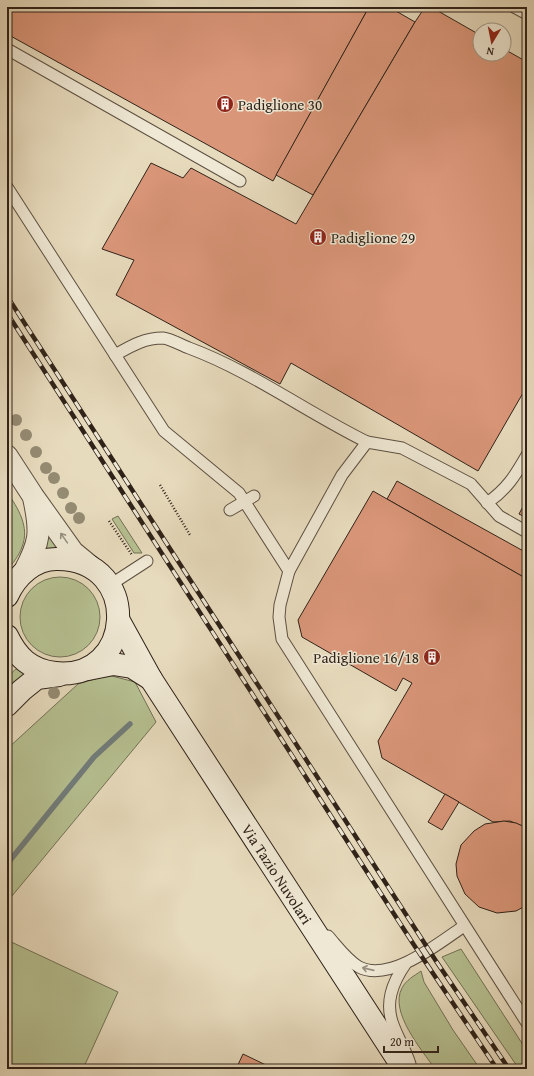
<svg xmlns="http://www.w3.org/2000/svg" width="534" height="1076" font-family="'Gentium Book Plus',serif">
	<rect width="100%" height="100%" fill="#e7dbbd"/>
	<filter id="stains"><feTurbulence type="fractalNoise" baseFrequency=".005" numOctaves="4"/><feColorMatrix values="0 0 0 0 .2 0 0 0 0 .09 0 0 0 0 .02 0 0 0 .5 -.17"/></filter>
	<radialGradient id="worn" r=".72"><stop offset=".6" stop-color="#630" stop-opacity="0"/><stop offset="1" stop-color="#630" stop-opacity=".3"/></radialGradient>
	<g fill="#b6c091" stroke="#727155">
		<path d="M7 492C18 508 30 527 22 547 19 556 12 564 7 571Z"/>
		<path d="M118 516 142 553H134L112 519Z"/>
		<path d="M47 527 62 550 44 551Z"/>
		<circle cx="60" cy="617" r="40"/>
		<path d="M18 668 25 674 7 694C7 683 7 674 18 668Z"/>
		<path d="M108 675 135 682 156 722 7 902V749L78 684Z"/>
		<path d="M7 940 118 992 83 1069H7Z"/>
		<path d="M461 949 527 1051V1069H519L442 957Z"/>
		<path d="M421 971 424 982 453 1030 480 1069H435C422 1050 389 1012 402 988 406 980 414 976 421 971Z"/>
	</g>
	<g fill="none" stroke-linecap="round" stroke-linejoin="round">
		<path stroke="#717c7b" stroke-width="5.5" d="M7 864 94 757 130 724"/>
	</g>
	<g fill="#da9679" stroke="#2f2219">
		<path d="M7 7H369L273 181 7 34Z"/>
		<path d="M369 7H389L415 22 313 195 276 175Z"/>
		<path d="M425 7H431L480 35V54H504V49L527 62V386L478 471 291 363 280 384 116 295 134 260 102 249 151 163 183 178 191 168 296 224 415 22Z"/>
		<path d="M397 481 527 553V579L387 499Z"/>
		<path d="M373 491 527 579V828L510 821 493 822 382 758 378 741 412 683 403 678 396 691 302 637 298 620Z"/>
		<path d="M527 499V518L519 514Z"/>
		<path d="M445 794 459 802 442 830 428 822Z"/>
		<path d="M504 821 516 823 527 828V905L516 911 497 913 479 907 465 894 457 876 456 864 461 845 474 831 485 824Z"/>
		<path d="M527 914V924L523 921Z"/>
		<path d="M243 1054 268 1066 266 1069H236Z"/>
	</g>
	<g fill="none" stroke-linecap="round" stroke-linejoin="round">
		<g stroke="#5d5042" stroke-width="13">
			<g id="lane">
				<path d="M514 7 527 14"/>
				<path d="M7 49 240 181"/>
				<path d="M7 187 164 431 239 493 289 571 342 475 367 442 402 448 471 484 499 516 527 532"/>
				<path d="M115 355C131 346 144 338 163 338 171 339 181 345 189 348 251 371 308 413 367 442"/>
				<path d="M487 503C507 489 515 476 527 455"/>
				<path d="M230 510 254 496"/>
				<path d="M289 571 280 605 279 617 282 639 527 1023"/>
				<path d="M110 585 147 561"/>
				<path d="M328 936C337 946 347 960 359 967 390 983 439 943 464 926"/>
				<path d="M406 963C392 983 384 1004 394 1027 399 1040 406 1051 410 1064"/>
			</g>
		</g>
		<g stroke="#5d5042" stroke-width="23">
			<g id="street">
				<path d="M7 456 33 496 73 552 90 566"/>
				<path d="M24 572C40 542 41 533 34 500"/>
			</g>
		</g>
		<g stroke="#2f2219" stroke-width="24">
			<g id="secondary">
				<path d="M7 596C16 576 35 558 58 559 143 560 134 682 55 673 30 670 17 657 7 636"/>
				<path d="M119 621 151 679 404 1069"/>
				<path d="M88 669 113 664 132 667 151 679"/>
				<path d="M7 705 22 690 37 678 59 675"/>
			</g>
		</g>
		<g stroke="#2f2219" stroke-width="2.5" stroke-dasharray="1 2" stroke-linecap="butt">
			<path d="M160 485 190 535"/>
			<path d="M109 521 132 555"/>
		</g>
		<use href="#lane" stroke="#efe8d4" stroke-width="11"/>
		<use href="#street" stroke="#efe8d4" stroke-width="21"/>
		<use href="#secondary" stroke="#efe8d4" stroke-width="22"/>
		<g stroke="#2f2219" stroke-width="4.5">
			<g id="rail">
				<path d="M7 296 436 961 509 1069"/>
				<path d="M7 313 414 945 497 1069"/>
			</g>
		</g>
		<use href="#rail" stroke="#efe8d4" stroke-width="3" stroke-dasharray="9" stroke-linecap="butt"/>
	</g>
	<g fill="#948b73">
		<circle cx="16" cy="420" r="6"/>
		<circle cx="26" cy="435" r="6"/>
		<circle cx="36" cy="452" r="6"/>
		<circle cx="46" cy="468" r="6"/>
		<circle cx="54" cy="478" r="6"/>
		<circle cx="63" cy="493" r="6"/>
		<circle cx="71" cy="508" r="6"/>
		<circle cx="79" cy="518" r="6"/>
		<circle cx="54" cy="693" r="6"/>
	</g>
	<defs><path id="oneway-shaft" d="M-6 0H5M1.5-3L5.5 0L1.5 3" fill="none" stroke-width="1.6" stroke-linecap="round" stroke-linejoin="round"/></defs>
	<g stroke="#998f80">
		<use href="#oneway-shaft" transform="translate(64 538) rotate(-125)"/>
		<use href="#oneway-shaft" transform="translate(368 969) rotate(-167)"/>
	</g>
	<defs>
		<g id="building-disc" transform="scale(0.9)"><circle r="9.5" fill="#8f2418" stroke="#efe8d4"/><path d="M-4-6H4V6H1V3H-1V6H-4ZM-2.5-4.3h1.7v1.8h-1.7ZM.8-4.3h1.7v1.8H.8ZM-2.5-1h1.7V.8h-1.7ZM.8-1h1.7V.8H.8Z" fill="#fff"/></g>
	</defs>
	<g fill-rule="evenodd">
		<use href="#building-disc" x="225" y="104"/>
		<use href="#building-disc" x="318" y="237"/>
		<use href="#building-disc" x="432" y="657"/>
	</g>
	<g text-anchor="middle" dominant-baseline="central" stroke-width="3" stroke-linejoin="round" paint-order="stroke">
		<g font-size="15" fill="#2f2219" stroke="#efe8d4" text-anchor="start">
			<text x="238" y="104">Padiglione 30</text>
			<text x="331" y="237">Padiglione 29</text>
			<text x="419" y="657" text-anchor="end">Padiglione 16/18</text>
		</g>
		<g font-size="15" fill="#2f2219" stroke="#efe8d4">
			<text transform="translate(277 874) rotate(57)">Via Tazio Nuvolari</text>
		</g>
	</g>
	<rect width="534" height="1076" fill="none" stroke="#e7dbbd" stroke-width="24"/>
	<rect x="8" y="8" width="518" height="1060" fill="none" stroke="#2f2219" stroke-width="2"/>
	<rect x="12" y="12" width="510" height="1052" fill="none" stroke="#2f2219"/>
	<g transform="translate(492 42) rotate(190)"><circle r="19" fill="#efe8d4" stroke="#a29989"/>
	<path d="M0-3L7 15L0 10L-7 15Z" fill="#8f2418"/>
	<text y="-6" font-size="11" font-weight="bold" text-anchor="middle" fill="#2f2219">N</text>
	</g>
	<path d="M384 1046v6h54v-6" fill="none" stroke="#2f2219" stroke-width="2"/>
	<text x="390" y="1046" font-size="12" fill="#2f2219" stroke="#efe8d4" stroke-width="3" paint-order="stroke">20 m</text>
	<rect width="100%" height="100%" filter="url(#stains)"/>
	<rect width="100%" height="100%" fill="url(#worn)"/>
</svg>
